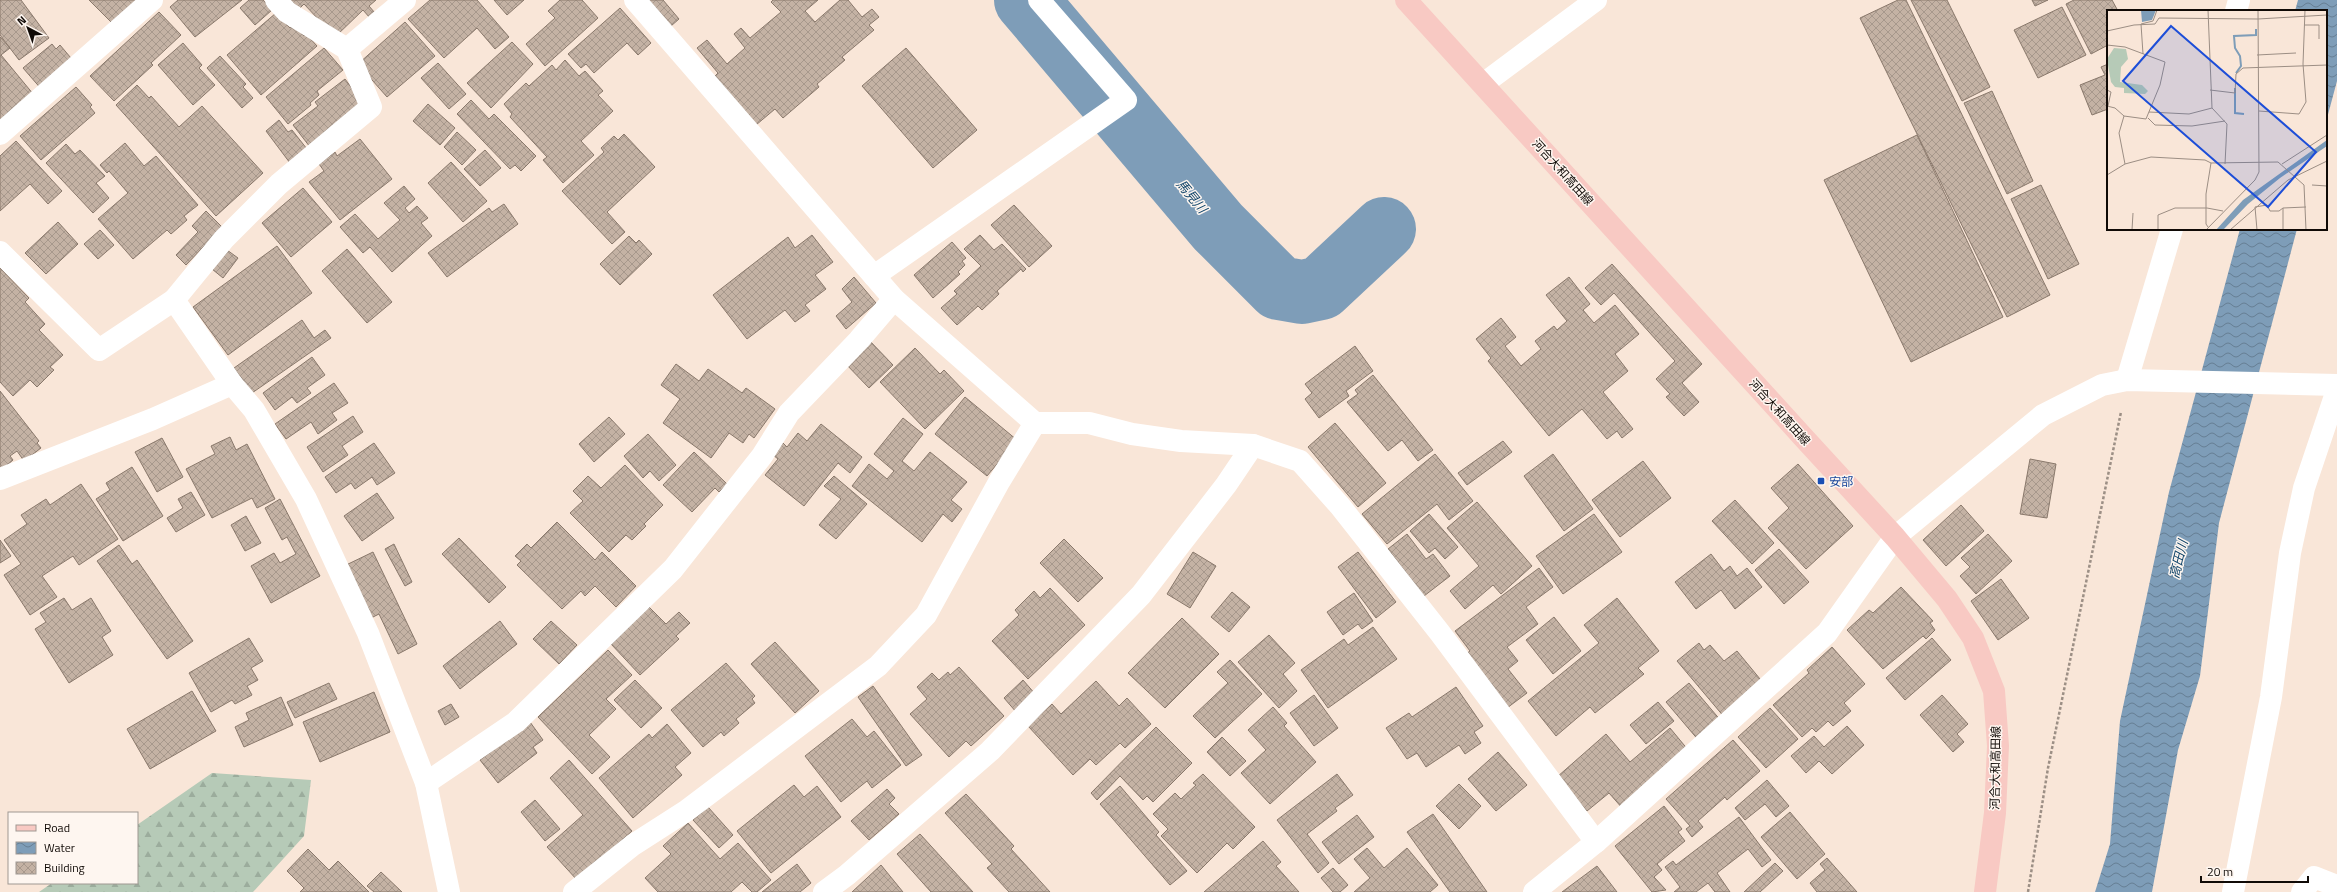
<svg xmlns="http://www.w3.org/2000/svg" width="2337" height="892" font-family="'Titillium Web','Noto Sans JP',sans-serif">
	<defs>
		<pattern id="forest-firs" width="22" height="20" patternUnits="userSpaceOnUse"><rect width="22" height="20" fill="#b6cab7"/><path d="M5 1l3.5 6h-7zM16 11l3.5 6h-7z" fill="#9bac9c"/></pattern>
		<pattern id="water-waves" width="16" height="10" patternUnits="userSpaceOnUse"><rect width="16" height="10" fill="#7e9db8"/><path d="M0 5q4-4 8 0t8 0" fill="none" stroke="#667e94"/></pattern>
		<pattern id="building-cross-hatch" width="8" height="8" patternUnits="userSpaceOnUse"><rect width="8" height="8" fill="#c4b2a4"/><path d="M0 0l8 8M0 8l8-8" fill="none" stroke="#a7988c"/></pattern>
	</defs>
	<rect width="100%" height="100%" fill="#f9e6d8"/>
	<path fill="url(#forest-firs)" d="M212 773 311 780 304 836 253 892H39L52 883H137V825Z"/>
	<g fill="url(#water-waves)">
		<path d="M2298 0H2337V81L2326 122V11H2295Z"/>
		<path d="M2240 229H2297L2219 523 2200 676 2178 750 2152 892H2095L2110 844 2120 721 2169 492Z"/>
	</g>
	<g fill="none" stroke-linecap="round" stroke-linejoin="round">
		<path stroke="#7e9db8" stroke-width="64" d="M1026 0 1218 227 1279 288 1302 292 1321 288 1384 229"/>
	</g>
	<g fill="url(#building-cross-hatch)" stroke="#89786b">
		<path d="M0 0H21L49 38 19 60 0 35Z"/>
		<path d="M89 0H142L116 27Z"/>
		<path d="M178 0H242L195 37 170 7Z"/>
		<path d="M249 0H263L272 10 255 25 240 8Z"/>
		<path d="M287 0H376L369 6 375 13 370 18 363 10 335 37 304 4 297 11Z"/>
		<path d="M430 0H477L509 37 495 49 477 28 444 58 408 19Z"/>
		<path d="M494 0H524L507 15Z"/>
		<path d="M560 0H582L598 18 545 66 526 44 555 18 548 11Z"/>
		<path d="M649 0H663L679 19 671 26Z"/>
		<path d="M773 0H818L805 11 815 22 840 0H848L862 17 872 9 879 17 869 25 874 30 842 57 845 60 817 84 819 87 783 118 775 109 756 125 715 76 718 73 697 48 707 40 727 64 745 48 734 34 741 28 750 38 781 12 771 2Z"/>
		<path d="M1898 0H1906L2050 295 2007 317 1860 18Z"/>
		<path d="M1911 0H1947L1990 87 1962 101Z"/>
		<path d="M2032 0H2048L2035 6Z"/>
		<path d="M2074 0H2112L2118 11H2108V45L2091 54 2066 4Z"/>
		<path d="M2062 7 2086 55 2038 78 2014 30Z"/>
		<path d="M620 8 651 43 638 55 627 43 594 73 586 64 581 68 568 54Z"/>
		<path d="M159 12 181 35 151 63 153 65 114 101 90 76Z"/>
		<path d="M276 13 290 28 294 25 304 36 306 34 317 46 261 95 227 55Z"/>
		<path d="M405 22 435 56 387 97 358 64Z"/>
		<path d="M0 37 10 48 1 55 34 95 0 123Z"/>
		<path d="M512 42 533 64 491 108 467 83Z"/>
		<path d="M183 43 202 65 199 68 215 85 193 105 158 65Z"/>
		<path d="M52 44 56 49 60 45 76 64 43 91 23 68Z"/>
		<path d="M324 48 343 70 317 91 319 95 310 103 311 105 288 124 266 97Z"/>
		<path d="M906 48 977 130 933 168 862 86Z"/>
		<path d="M220 56 246 84 243 87 253 98 242 108 207 68Z"/>
		<path d="M565 60 579 76 585 71 603 91 598 95 613 111 581 141 594 155 563 183 543 160 547 157 510 117 512 114 504 104 526 83 529 86 552 65 556 70Z"/>
		<path d="M438 63 466 94 449 109 421 78Z"/>
		<path d="M2108 64V109L2092 115 2080 85 2105 75 2101 67Z"/>
		<path d="M345 79 365 106 310 147 293 125 318 106 315 102Z"/>
		<path d="M137 85 149 98 151 96 179 127 202 106 263 173 216 216 116 105Z"/>
		<path d="M76 87 92 105 90 107 95 113 41 160 20 136Z"/>
		<path d="M1992 91 2033 181 2007 194 1964 103Z"/>
		<path d="M471 100 489 119 494 114 536 156 521 171 515 165 510 169 457 114Z"/>
		<path d="M428 104 455 128 440 145 413 121Z"/>
		<path d="M279 120 288 132 292 130 307 149 290 163 266 131Z"/>
		<path d="M457 132 476 150 462 165 444 147Z"/>
		<path d="M624 134 655 167 607 212 625 232 612 244 562 191 604 152 601 148 614 136 618 140Z"/>
		<path d="M1917 135 2003 317 1911 362 1824 180Z"/>
		<path d="M360 139 392 179 340 220 309 182 324 171 319 164 335 152 337 156Z"/>
		<path d="M16 141 62 191 48 204 30 184 0 211V156Z"/>
		<path d="M125 143 144 166 156 156 198 205 184 216 187 220 171 234 167 230 133 259 98 219 128 193 109 171 107 173 100 165Z"/>
		<path d="M66 144 75 154 80 150 105 176 96 183 109 198 93 213 46 163Z"/>
		<path d="M485 150 501 168 480 186 464 169Z"/>
		<path d="M451 162 487 201 463 222 428 183Z"/>
		<path d="M2041 185 2079 264 2048 279 2011 199Z"/>
		<path d="M404 186 415 199 405 208 409 213 417 206 428 218 421 223 432 236 392 272 370 247 363 253 340 227 355 214 378 239 400 220 384 203Z"/>
		<path d="M303 188 332 222 291 257 262 223Z"/>
		<path d="M504 204 518 224 447 277 428 253 489 208 492 212Z"/>
		<path d="M1014 205 1052 246 1029 267 991 225Z"/>
		<path d="M206 211 222 227 186 265 176 255 198 232 192 226Z"/>
		<path d="M58 222 78 244 46 274 25 253Z"/>
		<path d="M100 230 114 245 98 259 84 244Z"/>
		<path d="M812 235 833 262 815 275 826 289 805 305 810 311 795 322 785 310 747 339 713 295 788 237 795 248Z"/>
		<path d="M980 235 994 250 1002 244 1026 269 1023 272 1021 269 997 291 999 294 982 310 978 306 957 325 941 308 957 294 954 291 981 266 964 249Z"/>
		<path d="M629 236 636 243 639 240 652 254 620 285 600 264Z"/>
		<path d="M952 242 966 258 962 261 965 265 958 272 960 274 933 298 914 275Z"/>
		<path d="M277 246 312 293 228 355 193 307Z"/>
		<path d="M347 249 392 302 367 323 322 271Z"/>
		<path d="M227 250 238 258 223 278 212 269Z"/>
		<path d="M1612 264 1702 364 1682 383 1699 402 1684 416 1666 397 1670 394 1656 379 1675 361 1614 293 1601 305 1585 288Z"/>
		<path d="M0 268 29 298 25 302 45 324 39 330 63 355 50 367 54 370 37 387 30 380 13 396 0 382Z"/>
		<path d="M854 277 876 303 846 329 836 316 852 302 842 289Z"/>
		<path d="M1569 277 1590 304 1583 310 1594 323 1615 305 1639 334 1615 354 1628 371 1603 392 1633 429 1622 438 1617 431 1607 439 1582 409 1549 436 1488 361 1491 358 1476 339 1501 318 1516 337 1505 346 1521 366 1541 349 1535 341 1554 326 1557 330 1567 321 1546 295Z"/>
		<path d="M302 320 314 338 325 330 331 338 252 393 234 368Z"/>
		<path d="M868 339 893 365 869 388 844 362Z"/>
		<path d="M1355 346 1373 371 1346 391 1349 396 1319 418 1305 399 1312 393 1305 384Z"/>
		<path d="M915 348 940 374 944 370 964 391 925 429 880 382Z"/>
		<path d="M312 357 325 375 307 388 311 393 297 403 292 397 275 410 263 393Z"/>
		<path d="M676 364 699 381 708 369 742 393 746 388 775 409 754 438 749 434 743 443 729 433 711 458 663 423 680 399 661 385Z"/>
		<path d="M1373 375 1433 450 1418 461 1402 440 1388 451 1347 402 1358 394 1355 390Z"/>
		<path d="M334 383 348 403 332 413 337 420 318 434 311 422 286 439 275 424Z"/>
		<path d="M0 391 39 441 37 443 41 448 24 461 17 451 10 456 13 460 0 471Z"/>
		<path d="M965 397 1017 440 987 476 935 434Z"/>
		<path d="M353 416 363 432 342 446 348 455 323 472 307 447Z"/>
		<path d="M609 417 625 434 594 462 579 444Z"/>
		<path d="M903 418 923 434 902 461 914 471 930 452 967 482 951 500 962 509 952 522 943 514 922 542 852 486 869 464 887 479 894 471 874 454Z"/>
		<path d="M1335 423 1386 483 1358 507 1308 447Z"/>
		<path d="M821 424 862 457 850 473 838 463 804 506 765 475 778 459 773 455 783 443 787 447 798 433 807 441Z"/>
		<path d="M648 434 676 465 659 481 650 471 643 478 624 456Z"/>
		<path d="M230 437 236 450 247 444 275 499 257 508 252 498 212 518 186 469 215 454 211 446Z"/>
		<path d="M162 438 183 477 157 492 135 452Z"/>
		<path d="M1503 441 1512 452 1467 485 1458 473Z"/>
		<path d="M374 443 395 473 377 485 372 477 355 489 351 483 336 493 325 477Z"/>
		<path d="M694 452 727 484 719 492 715 488 692 512 663 485Z"/>
		<path d="M1435 454 1473 501 1449 520 1437 504 1387 544 1362 514Z"/>
		<path d="M1553 454 1593 509 1564 531 1524 476Z"/>
		<path d="M2030 459 2056 464 2047 518 2020 514Z"/>
		<path d="M1643 461 1671 498 1620 537 1592 500Z"/>
		<path d="M1798 464 1853 526 1806 569 1768 528 1789 508 1771 488Z"/>
		<path d="M625 465 663 505 644 524 646 526 632 540 626 535 609 552 570 513 583 501 573 491 588 476 601 488Z"/>
		<path d="M132 467 163 516 123 541 96 499 110 490 106 483Z"/>
		<path d="M834 476 867 504 836 539 819 525 841 499 824 486Z"/>
		<path d="M81 484 118 539 79 565 73 556 42 576 57 597 30 615 4 575 21 564 4 540 27 524 21 515 46 499 50 505Z"/>
		<path d="M191 492 205 515 176 532 167 518 183 508 178 499Z"/>
		<path d="M377 493 394 518 362 541 344 516Z"/>
		<path d="M280 499 320 576 271 603 251 566 274 553 280 563 296 554 287 537 282 540 265 508Z"/>
		<path d="M1735 500 1774 543 1752 564 1712 521Z"/>
		<path d="M1477 502 1532 566 1501 594 1493 585 1465 609 1450 591 1479 566 1447 528Z"/>
		<path d="M1961 505 1984 531 1946 566 1923 540Z"/>
		<path d="M1429 514 1458 547 1445 559 1435 548 1429 553 1410 531Z"/>
		<path d="M1594 514 1622 552 1563 594 1536 556Z"/>
		<path d="M246 516 261 543 245 551 231 525Z"/>
		<path d="M557 522 595 560 602 552 636 586 616 607 595 586 585 596 581 591 562 609 517 565 521 561 515 556 527 544 531 548Z"/>
		<path d="M1407 534 1426 559 1433 554 1450 576 1424 596 1388 549Z"/>
		<path d="M1988 534 2012 561 1976 594 1960 576 1970 567 1961 558Z"/>
		<path d="M459 538 506 587 489 603 442 554Z"/>
		<path d="M1064 539 1103 578 1078 602 1040 563Z"/>
		<path d="M0 540 11 556 0 563Z"/>
		<path d="M394 544 412 582 405 586 385 549Z"/>
		<path d="M119 545 132 564 137 560 193 641 167 659 97 561Z"/>
		<path d="M1779 549 1809 582 1784 604 1755 570Z"/>
		<path d="M373 552 417 644 398 654 379 614 369 619 342 567Z"/>
		<path d="M1193 552 1216 566 1190 608 1167 594Z"/>
		<path d="M1358 552 1396 602 1376 618 1338 567Z"/>
		<path d="M1711 554 1724 571 1730 566 1737 576 1747 568 1762 587 1735 609 1721 590 1696 609 1675 582Z"/>
		<path d="M1539 568 1553 587 1526 607 1538 624 1507 647 1518 661 1508 669 1527 693 1507 708 1466 654 1470 651 1455 631Z"/>
		<path d="M2001 579 2029 618 1998 640 1971 601Z"/>
		<path d="M1901 587 1933 621 1930 623 1935 630 1926 639 1923 636 1883 669 1847 630 1869 610 1873 613Z"/>
		<path d="M1050 588 1085 625 1028 679 992 641 1019 615 1015 610 1034 591 1040 598Z"/>
		<path d="M1232 592 1250 607 1229 632 1211 617Z"/>
		<path d="M1354 593 1373 621 1362 629 1358 624 1343 635 1327 612Z"/>
		<path d="M64 598 72 610 91 598 111 631 102 637 113 655 69 683 35 629 46 622 40 613Z"/>
		<path d="M1617 598 1659 651 1638 668 1644 674 1595 713 1590 707 1556 736 1528 701 1599 643 1584 625Z"/>
		<path d="M649 607 666 624 679 612 690 623 676 636 679 639 640 675 611 644Z"/>
		<path d="M1554 617 1581 651 1553 674 1526 640Z"/>
		<path d="M1182 618 1219 654 1165 708 1128 673Z"/>
		<path d="M500 621 517 644 460 689 443 666Z"/>
		<path d="M551 621 577 645 559 664 533 639Z"/>
		<path d="M1373 627 1397 659 1328 708 1301 670 1344 639 1348 645Z"/>
		<path d="M1269 635 1295 663 1283 674 1297 691 1279 708 1238 662Z"/>
		<path d="M249 638 263 661 251 668 258 680 247 686 252 695 235 704 232 700 211 712 189 673Z"/>
		<path d="M1932 638 1951 660 1905 700 1886 678Z"/>
		<path d="M775 642 819 691 795 713 751 664Z"/>
		<path d="M1699 643 1704 650 1710 645 1724 661 1737 651 1765 685 1725 718 1677 661Z"/>
		<path d="M1832 647 1865 684 1844 703 1851 711 1833 726 1828 721 1816 732 1812 728 1802 737 1773 705 1809 673 1807 670Z"/>
		<path d="M608 650 632 675 606 699 616 709 589 735 610 757 592 774 538 717Z"/>
		<path d="M1230 660 1262 694 1215 738 1193 716 1228 683 1217 672Z"/>
		<path d="M726 663 755 696 752 699 755 703 736 719 739 723 724 736 721 732 703 747 671 710Z"/>
		<path d="M959 667 1004 716 971 746 966 741 949 757 910 714 927 699 917 687 932 673 939 680 948 672 950 675Z"/>
		<path d="M635 680 662 708 641 728 614 700Z"/>
		<path d="M1023 680 1036 695 1017 713 1004 698Z"/>
		<path d="M1096 681 1119 706 1127 698 1151 724 1125 748 1120 743 1096 765 1090 759 1073 775 1028 726 1052 704 1061 714Z"/>
		<path d="M329 683 337 699 295 718 287 702Z"/>
		<path d="M1689 683 1722 722 1700 742 1666 702Z"/>
		<path d="M873 686 922 755 906 766 858 697Z"/>
		<path d="M1456 687 1483 726 1474 732 1481 743 1465 754 1459 745 1426 767 1417 753 1407 759 1386 728 1409 713 1412 717Z"/>
		<path d="M192 691 216 731 150 769 127 729Z"/>
		<path d="M374 692 390 732 320 762 303 722Z"/>
		<path d="M1314 695 1338 728 1314 746 1290 713Z"/>
		<path d="M1942 695 1968 724 1957 734 1964 742 1953 752 1920 715Z"/>
		<path d="M281 697 293 725 244 747 235 727 249 720 246 713Z"/>
		<path d="M1658 702 1674 721 1646 744 1630 725Z"/>
		<path d="M451 704 459 717 445 725 438 711Z"/>
		<path d="M1273 707 1287 723 1284 726 1316 762 1270 804 1241 773 1266 750 1248 730Z"/>
		<path d="M1770 708 1798 739 1766 768 1738 737Z"/>
		<path d="M852 719 867 737 874 731 901 765 872 788 867 781 841 802 805 756Z"/>
		<path d="M530 722 543 740 533 747 537 753 498 783 480 760Z"/>
		<path d="M667 724 691 753 675 767 682 775 633 818 599 778 649 734 652 738Z"/>
		<path d="M1847 726 1864 745 1832 774 1819 761 1806 773 1791 756 1814 736 1824 747Z"/>
		<path d="M1156 727 1192 763 1153 802 1147 796 1143 800 1120 776 1097 800 1091 793Z"/>
		<path d="M1670 728 1689 751 1623 809 1609 793 1587 811 1557 777 1606 734 1630 762Z"/>
		<path d="M1222 737 1246 761 1230 776 1207 752Z"/>
		<path d="M1733 740 1760 771 1727 800 1725 797 1698 821 1703 827 1692 837 1686 829 1690 826 1666 799Z"/>
		<path d="M1498 752 1527 785 1496 811 1468 779Z"/>
		<path d="M569 760 632 831 577 880 547 847 583 815 550 778Z"/>
		<path d="M1203 774 1255 827 1233 849 1227 843 1197 873 1161 836 1168 829 1153 814 1175 793 1181 799 1196 785 1193 783Z"/>
		<path d="M1337 774 1353 795 1335 808 1337 811 1307 834 1329 863 1318 873 1277 820Z"/>
		<path d="M1767 780 1789 806 1776 817 1765 804 1745 820 1735 808Z"/>
		<path d="M1459 784 1481 806 1459 829 1436 806Z"/>
		<path d="M794 785 804 797 817 786 841 817 771 873 737 831Z"/>
		<path d="M1120 786 1159 832 1156 835 1187 871 1170 885 1100 804Z"/>
		<path d="M887 789 895 798 889 804 899 814 869 840 851 821Z"/>
		<path d="M966 794 1014 846 1011 849 1050 892H1009L987 868 992 864 945 813Z"/>
		<path d="M535 800 560 829 545 841 521 812Z"/>
		<path d="M1664 806 1682 829 1678 832 1685 841 1657 864 1662 870 1654 877 1666 890 1652 892 1615 846Z"/>
		<path d="M708 807 733 835 719 848 693 820Z"/>
		<path d="M1790 812 1825 854 1797 879 1761 837Z"/>
		<path d="M1433 814 1487 892H1450L1407 832Z"/>
		<path d="M1357 815 1374 837 1339 864 1322 842Z"/>
		<path d="M1739 817 1771 860 1762 867 1748 849 1717 873 1730 892H1715L1708 883 1696 892H1674L1680 887 1665 867 1673 861 1676 865Z"/>
		<path d="M688 823 720 859 738 843 771 880 757 892H752L742 882 731 892H658L645 878 671 854 663 846Z"/>
		<path d="M920 834 973 892H931L897 854Z"/>
		<path d="M1263 841 1281 862 1276 866 1299 892H1204Z"/>
		<path d="M1367 848 1384 868 1407 848 1438 885 1430 892H1354L1370 878 1354 859Z"/>
		<path d="M308 849 329 870 338 861 369 892H300L304 888 287 871Z"/>
		<path d="M1827 858 1857 892H1817L1810 883 1825 870 1820 864Z"/>
		<path d="M1775 863 1783 871 1760 892H1744Z"/>
		<path d="M797 864 811 883 800 892H762Z"/>
		<path d="M881 865 903 892H852Z"/>
		<path d="M1597 866 1617 892H1562Z"/>
		<path d="M1333 868 1348 885 1340 892H1333L1321 878Z"/>
		<path d="M381 872 402 892H374L367 886Z"/>
	</g>
	<g fill="none" stroke-linecap="round" stroke-linejoin="round">
		<path stroke="#9c8f85" stroke-width="2.5" stroke-dasharray="3 2" stroke-linecap="butt" d="M2028 892 2048 768 2121 412"/>
		<g stroke="#fff" stroke-width="22">
			<path d="M635 0 894 299 1035 423H1089L1132 434 1181 441 1253 445 1300 461 1340 506 1440 633 1596 842"/>
			<path d="M2236 11 2239 0"/>
			<path d="M347 49 405 0"/>
			<path d="M1483 84 1596 0"/>
			<path d="M0 134 152 0"/>
			<path d="M0 252 99 350 174 300 232 384"/>
			<path d="M874 276 1126 100 1039 0"/>
			<path d="M174 300 224 239 279 184 371 107 347 49 287 12 276 0"/>
			<path d="M2127 380 2172 229"/>
			<path d="M0 479 153 419 232 384 254 410 306 499 368 633 426 783 449 892"/>
			<path d="M426 783 516 722 673 569 762 456 789 413 859 340 894 299"/>
			<path d="M574 892 633 845 686 811 878 666 926 615 999 482 1035 423"/>
			<path d="M824 892 847 875 990 751 1141 595 1226 485 1253 445"/>
			<path d="M1534 892 1596 842 1827 633 1895 537 2043 415 2102 385 2127 380 2337 385"/>
			<path d="M2233 892 2271 697 2290 553 2304 488 2337 390"/>
			<path d="M2302 892 2314 877 2337 886"/>
		</g>
		<path stroke="#f8c9c3" stroke-width="22" d="M1406 0 1803 437 1895 537 1947 599 1973 638 1994 691 1998 746 1995 813 1985 892"/>
	</g>
	<rect fill="#1a4fb4" stroke="#fef6f0" stroke-width="1.5" x="1817" y="477" width="8" height="8" rx="2"/>
	<g text-anchor="middle" dominant-baseline="central" stroke-width="3" stroke-linejoin="round" paint-order="stroke">
		<g font-size="12" fill="#100a06" stroke="#fef6f0">
			<text transform="translate(1563 172) rotate(48)">河合大和高田線</text>
			<text transform="translate(1780 412) rotate(48)">河合大和高田線</text>
			<text transform="translate(1995 768) rotate(-89)">河合大和高田線</text>
		</g>
		<g font-size="12" fill="#164399" stroke="#fef6f0" text-anchor="start">
			<text x="1829" y="481">安部</text>
		</g>
		<g font-size="13" font-style="italic" fill="#0f4369" stroke="#fef6f0">
			<text transform="translate(1192 196) rotate(50)">馬見川</text>
			<text transform="translate(2178 559) rotate(-76)">高田川</text>
		</g>
	</g>
	<g transform="translate(2107 10)">
		<rect width="220" height="220" fill="#f9e6d8"/>
		<path d="M7 38 19 39 21 49 14 57 13 72 35 75 41 81 38 84 17 83V78L8 77 4 72 0 49Z" fill="#b6cab7"/>
		<path d="M34 0H49L45 10 35 12ZM220 130V136L173 168 141 194 116 220H109L136 190Z" fill="#7e9db8"/>
		<path fill="none" stroke="#7e9db8" stroke-width="2" d="M129 63 134 56 133 46 128 38 127 26 149 25V19M128 78V103L137 104"/>
		<path fill="none" stroke="#9c8e84" stroke-width="1" d="M101 0 105 98 120 114 118 154M197 15H212V29M0 21 27 15 48 14 52 8 151 9 220 5M0 35 18 37 58 52 53 75 39 109 17 106 8 98 0 96M36 44 34 14 46 11 50 0M150 45 189 43M0 80 4 82 1 96M103 80 128 83 129 64 136 58 220 55M152 101 192 104 199 92 196 54 198 0M42 102 82 104 105 98M17 106 12 123 18 154M41 108 48 115 85 116 118 111M175 154 220 125M0 165 18 154 44 147 98 150 104 153 171 152 197 175 199 220M205 175 220 176M176 198V220M101 217 99 214V184L104 153M25 220 26 203M51 220V205L68 198H100L116 201M99 220 148 170 152 162 151 0M123 220 181 170 220 151M150 220 148 197 160 195 163 201H172L176 198 199 197"/>
		<path fill="#1d4ed8" fill-opacity="0.15" stroke="#1d4ed8" stroke-width="2" d="M64 16 209 142 161 197 16 71Z"/>
		<rect width="220" height="220" fill="none" stroke="#100a06" stroke-width="2"/>
	</g>
	<rect x="8" y="812" width="130" height="72" fill="#fef6f0" stroke="#9f9892"/>
	<rect x="16" y="825" width="20" height="6" fill="#f8c9c3" stroke="#9f9892"/>
	<text x="44" y="832" font-size="12" fill="#100a06">Road</text>
	<rect x="16" y="842" width="20" height="12" fill="url(#water-waves)" stroke="#9f9892"/>
	<text x="44" y="852" font-size="12" fill="#100a06">Water</text>
	<rect x="16" y="862" width="20" height="12" fill="url(#building-cross-hatch)" stroke="#9f9892"/>
	<text x="44" y="872" font-size="12" fill="#100a06">Building</text>
	<g transform="translate(28 28) rotate(319)" stroke="#fef6f0" stroke-width="3" paint-order="stroke">
	<path d="M0-3L7 15L0 10L-7 15Z" fill="#100a06"/>
	<text y="-6" font-size="11" font-weight="bold" text-anchor="middle" fill="#100a06">N</text>
	</g>
	<path d="M2201 876v6h107v-6" fill="none" stroke="#100a06" stroke-width="2"/>
	<text x="2207" y="876" font-size="12" fill="#100a06" stroke="#fef6f0" stroke-width="3" paint-order="stroke">20 m</text>
</svg>
